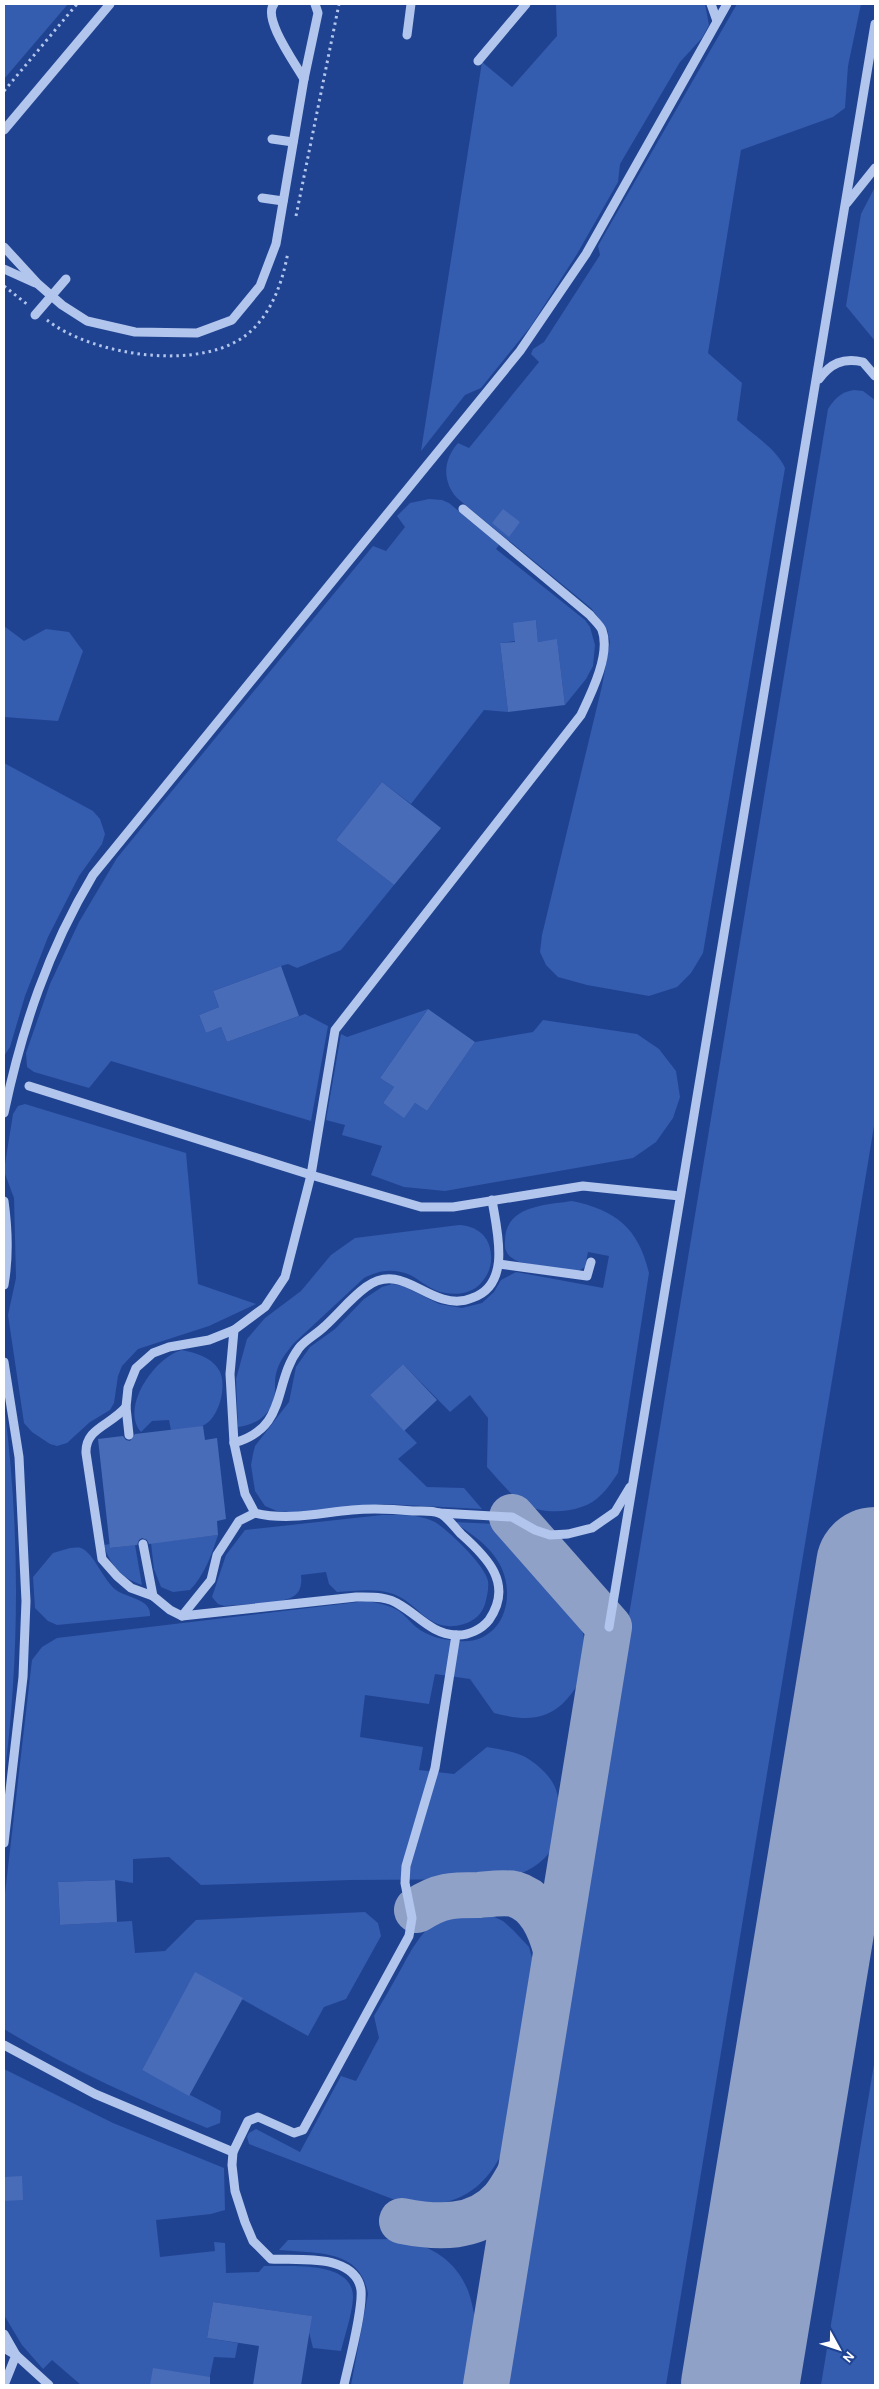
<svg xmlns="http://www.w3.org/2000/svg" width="879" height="2389" font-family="Karla,sans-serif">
	<rect width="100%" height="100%" fill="#204391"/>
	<g fill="#345caf">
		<path d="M4 4H68L4 79Z"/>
		<path d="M556 4H705L709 25 702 38 680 62 620 164 618 182 577 254 531 326 481 388 465 395 421 451 482 62 512 87 557 36Z"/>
		<path d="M737 4H861L848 66 845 108 833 117 741 150 708 353 742 383 737 420C752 434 777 449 785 468L703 953 691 973 677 987 649 996 587 985 558 977 546 965 540 952 542 935 602 686 610 642 607 629 591 608 457 498C442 481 443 460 458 443L469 448 539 362 531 354 533 349 544 342 600 255 598 246 607 230Z"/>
		<path d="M875 187V341L846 306 861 214Z"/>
		<path d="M854 390 863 391 875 400V1120L666 2385H502L828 409C835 398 841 392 854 390Z"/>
		<path d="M429 499 442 500 449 503 499 545 496 549 585 620 590 627 595 645 593 666 586 679 565 705 557 640 538 642 536 620 515 641 500 643 508 712 484 710 411 804 382 782 336 840 394 885 341 950 297 968 288 964 281 966 213 991 219 1007 199 1015 206 1033 221 1027 227 1042 305 1014 328 1026 311 1121 111 1061 89 1088 34 1072 27 1067 26 1053 50 984 79 922 117 858 373 546 386 551 405 527 397 516 410 503Z"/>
		<path d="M4 626 24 641 46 629 69 632 83 651 58 721 4 717Z"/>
		<path d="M4 763 93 811 100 819 105 834 102 844 79 876 48 937 25 996 10 1047 4 1056Z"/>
		<path d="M428 1009 380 1078 394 1087 383 1103 404 1117 415 1103 427 1111 475 1042 533 1032 543 1020 637 1034 659 1049 676 1071 680 1097 673 1118 656 1142 633 1158 445 1191 404 1187 371 1175 382 1146 342 1135 345 1125 326 1120 341 1034 347 1037Z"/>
		<path d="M25 1104 186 1153 198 1284 256 1304 209 1326 138 1349 122 1366 118 1376 114 1403 110 1410 90 1422 67 1443 57 1446 50 1444 32 1432 24 1423 8 1315 16 1278 14 1198 5 1174V1164L13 1114 18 1106Z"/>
		<path d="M572 1201C616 1210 639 1229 649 1273L618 1473C613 1480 608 1488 602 1494 585 1513 547 1516 526 1505 511 1496 499 1480 487 1467L488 1418 470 1395 450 1412 403 1364 370 1395 417 1443 398 1459 427 1487 464 1488 482 1509 384 1504 299 1513 277 1511 265 1506 255 1491 251 1465 253 1454 255 1446 289 1402 296 1367 310 1347 335 1329 364 1299 382 1287 392 1284 403 1286 439 1304 462 1308 482 1303 494 1292 501 1280 516 1272 603 1288 609 1256 588 1252 585 1267 577 1272 519 1262C509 1257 504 1253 505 1241 505 1205 547 1205 572 1201Z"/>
		<path d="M459 1225C477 1226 490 1236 491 1255 492 1266 488 1275 481 1283 470 1296 449 1296 435 1290 423 1285 414 1274 401 1272 387 1269 376 1272 364 1278L293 1344C286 1353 278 1363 276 1374 274 1382 276 1390 274 1398 270 1416 255 1425 238 1427L236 1379 247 1339 265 1318 301 1291 331 1255 355 1238Z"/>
		<path d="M182 1350C196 1353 211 1357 219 1370 228 1385 219 1420 202 1426 193 1430 180 1429 171 1430L169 1420 152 1421 141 1432C120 1407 155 1357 182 1350Z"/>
		<path d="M4 1404C20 1530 20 1653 4 1779Z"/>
		<path d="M382 1515C399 1515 420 1514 435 1522 449 1531 485 1565 488 1581 489 1589 487 1596 485 1604 482 1614 474 1621 464 1624 427 1635 419 1601 390 1593 374 1588 354 1591 337 1592L329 1584 326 1572 301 1575C302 1583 301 1591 294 1596 281 1605 241 1604 224 1606L218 1604 212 1597 226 1555 245 1530Z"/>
		<path d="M454 1522 495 1524C511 1542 580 1614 583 1633 589 1660 585 1679 567 1699 546 1723 521 1720 494 1713L470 1679 435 1674 429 1704 365 1695 360 1737 423 1747 419 1770 454 1774 487 1747C501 1750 518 1751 530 1760 539 1766 549 1775 554 1785 562 1800 560 1834 552 1848 542 1866 520 1876 501 1879L350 1880 201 1885 169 1857 133 1859V1883L115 1880 58 1882 60 1925 132 1921 135 1953 165 1951 196 1920 365 1912 378 1923 381 1936 346 1999 324 2007 308 2036 195 1973 142 2070 221 2111 220 2123 207 2128C137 2099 69 2069 4 2029V1902L32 1660 42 1647 57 1638 367 1601C377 1603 390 1605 399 1611 406 1616 410 1622 416 1627 429 1637 443 1640 459 1641 503 1645 518 1596 499 1563 489 1545 470 1533 454 1522Z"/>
		<path d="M218 1535C211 1556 205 1574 190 1590L173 1592 161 1587 154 1569 151 1543Z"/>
		<path d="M110 1544 111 1548 135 1545 142 1585C123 1579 109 1564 104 1545Z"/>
		<path d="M70 1548C73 1548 78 1547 81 1548 94 1553 103 1580 116 1590 127 1598 152 1599 150 1616L57 1625 48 1621 35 1608 33 1577 53 1553Z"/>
		<path d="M473 1913 490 1915 503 1921 513 1930 529 1947 537 1975 505 2146C486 2192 451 2211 403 2203L249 2144 247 2137 249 2133 256 2129 300 2152 341 2076 356 2081 379 2038 374 2016C383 2001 392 1985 401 1969 419 1936 431 1913 473 1913Z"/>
		<path d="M875 2058V2385H821Z"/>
		<path d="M4 2069 113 2123 224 2168 225 2210 211 2214 156 2220 160 2257 215 2251 214 2242 225 2243 226 2273 259 2272 264 2266C290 2267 354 2260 353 2298 352 2315 345 2334 341 2351L313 2348 309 2332 311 2316 213 2302 207 2338 238 2343 235 2358 214 2357 208 2385H81L52 2360 43 2369 22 2345 4 2315Z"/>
		<path d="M401 2239C440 2248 466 2269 473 2309 474 2315 477 2322 477 2328 476 2347 470 2367 467 2385H351L368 2294C360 2248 317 2254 279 2250L288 2240Z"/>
	</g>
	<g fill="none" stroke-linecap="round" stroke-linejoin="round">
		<g stroke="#90a1c8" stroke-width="46">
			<path d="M417 1910C440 1895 452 1895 479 1895 490 1894 504 1892 514 1894 539 1901 550 1927 556 1950"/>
			<path d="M402 2221C437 2228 477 2230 503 2200 509 2193 514 2184 518 2177"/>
			<path d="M486 2385 609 1627 512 1517"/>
		</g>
		<path stroke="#90a1c8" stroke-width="118" d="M740 2385 875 1566"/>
	</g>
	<g fill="#496cb8">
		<path d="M503 509 520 522 509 537 492 523Z"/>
		<path d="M536 620 538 642 557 639 565 705 508 712 500 643 515 642 513 623Z"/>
		<path d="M382 782 441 828 394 885 336 840Z"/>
		<path d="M281 966 299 1016 227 1042 221 1027 206 1033 199 1015 219 1007 213 991Z"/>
		<path d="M428 1009 475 1042 427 1111 415 1103 404 1118 383 1103 394 1087 380 1078Z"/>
		<path d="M403 1364 437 1400 404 1431 370 1395Z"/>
		<path d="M203 1426 205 1440 217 1438 226 1519 217 1521 218 1535 149 1544 147 1540 142 1538 139 1540 137 1545 110 1548 98 1439 123 1436 126 1440 130 1441 135 1434Z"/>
		<path d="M115 1880 117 1922 60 1925 58 1882Z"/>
		<path d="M195 1972 243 1998 189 2096 142 2070Z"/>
		<path d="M22 2176 23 2200 4 2201V2177Z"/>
		<path d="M213 2302 312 2316 301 2385H253L259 2346 207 2338Z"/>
		<path d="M153 2368 210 2377V2385H150Z"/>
	</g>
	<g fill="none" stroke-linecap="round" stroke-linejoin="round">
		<g stroke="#b1c5ed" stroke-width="3" stroke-dasharray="2.5 4" stroke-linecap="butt">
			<path d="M4 91 77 4"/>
			<path d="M296 216 339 4"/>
			<path d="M4 286 28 305"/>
			<path d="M47 320C92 356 207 374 252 330 273 310 283 280 288 252"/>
		</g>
		<g stroke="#b1c5ed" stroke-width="9">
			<path d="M274 4C262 18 295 63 304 79"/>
			<path d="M711 4 717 21"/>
			<path d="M407 35 411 4"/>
			<path d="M478 61 526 4"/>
			<path d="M4 130 110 4"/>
			<path d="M272 139 293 142"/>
			<path d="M262 198 283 201"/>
			<path d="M847 203 875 168"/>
			<path d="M4 247 38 284 62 305 87 321 135 332 197 333 232 320 260 286 276 244 304 79 318 13 315 4"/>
			<path d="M4 269 35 283"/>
			<path d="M35 315 66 279"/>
			<path d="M819 379C830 364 843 357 863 362L875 376"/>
			<path d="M29 1086 311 1175 421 1207H453L583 1186 680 1196"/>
			<path d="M4 1113C22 1028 48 950 93 875L520 351 586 254 727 4"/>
			<path d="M4 1201C8 1230 9 1256 4 1285"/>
			<path d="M499 1264 587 1276 591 1262"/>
			<path d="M4 1362 19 1457 26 1601 23 1677 4 1843"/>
			<path d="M126 1407C110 1426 85 1428 86 1453L102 1559 117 1576 131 1588 153 1596"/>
			<path d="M129 1435 126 1407 128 1388 136 1368 153 1353 169 1347 209 1340 234 1330 265 1307 285 1277 311 1175 335 1030 581 715C591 694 611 654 602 630 600 625 593 619 590 615L463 509"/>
			<path d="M234 1443 230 1374 234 1330"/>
			<path d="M439 1513 512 1517 535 1530 550 1535 568 1534 592 1528 615 1512 630 1487"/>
			<path d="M143 1544 153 1596 170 1610 182 1616 211 1580 217 1555 239 1521 255 1513"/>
			<path d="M182 1616 356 1597C372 1597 387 1596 400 1605 419 1616 432 1634 456 1635 468 1636 482 1629 489 1620 514 1584 487 1557 461 1534 455 1528 447 1516 439 1513 432 1510 420 1511 413 1511 393 1509 372 1508 352 1510 319 1513 288 1521 255 1513L245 1494 234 1443C289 1427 272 1384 299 1348 305 1340 317 1334 325 1326 339 1313 351 1298 366 1287 395 1266 416 1291 443 1299 453 1302 463 1302 472 1298 512 1285 497 1231 492 1200"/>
			<path d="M609 1627 875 24"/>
			<path d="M4 2045 95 2094 233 2152"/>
			<path d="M4 2334 16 2355 49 2385"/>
			<path d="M4 2348 16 2355 4 2385"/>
			<path d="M344 2385C349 2362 363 2311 361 2290 359 2276 348 2268 336 2264 319 2258 289 2260 271 2259L253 2241 245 2222 235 2191 232 2165 233 2152 248 2121 258 2117 294 2133 303 2130 409 1936 412 1918 405 1883 406 1866 435 1768 456 1635"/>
		</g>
	</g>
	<rect width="879" height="2389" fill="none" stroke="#ffffff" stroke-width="10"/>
	<g transform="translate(839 2349) rotate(130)" stroke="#204391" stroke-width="4" paint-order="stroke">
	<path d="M0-4L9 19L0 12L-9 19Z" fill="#ffffff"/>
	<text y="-8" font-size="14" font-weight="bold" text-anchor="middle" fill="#ffffff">N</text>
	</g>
</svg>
